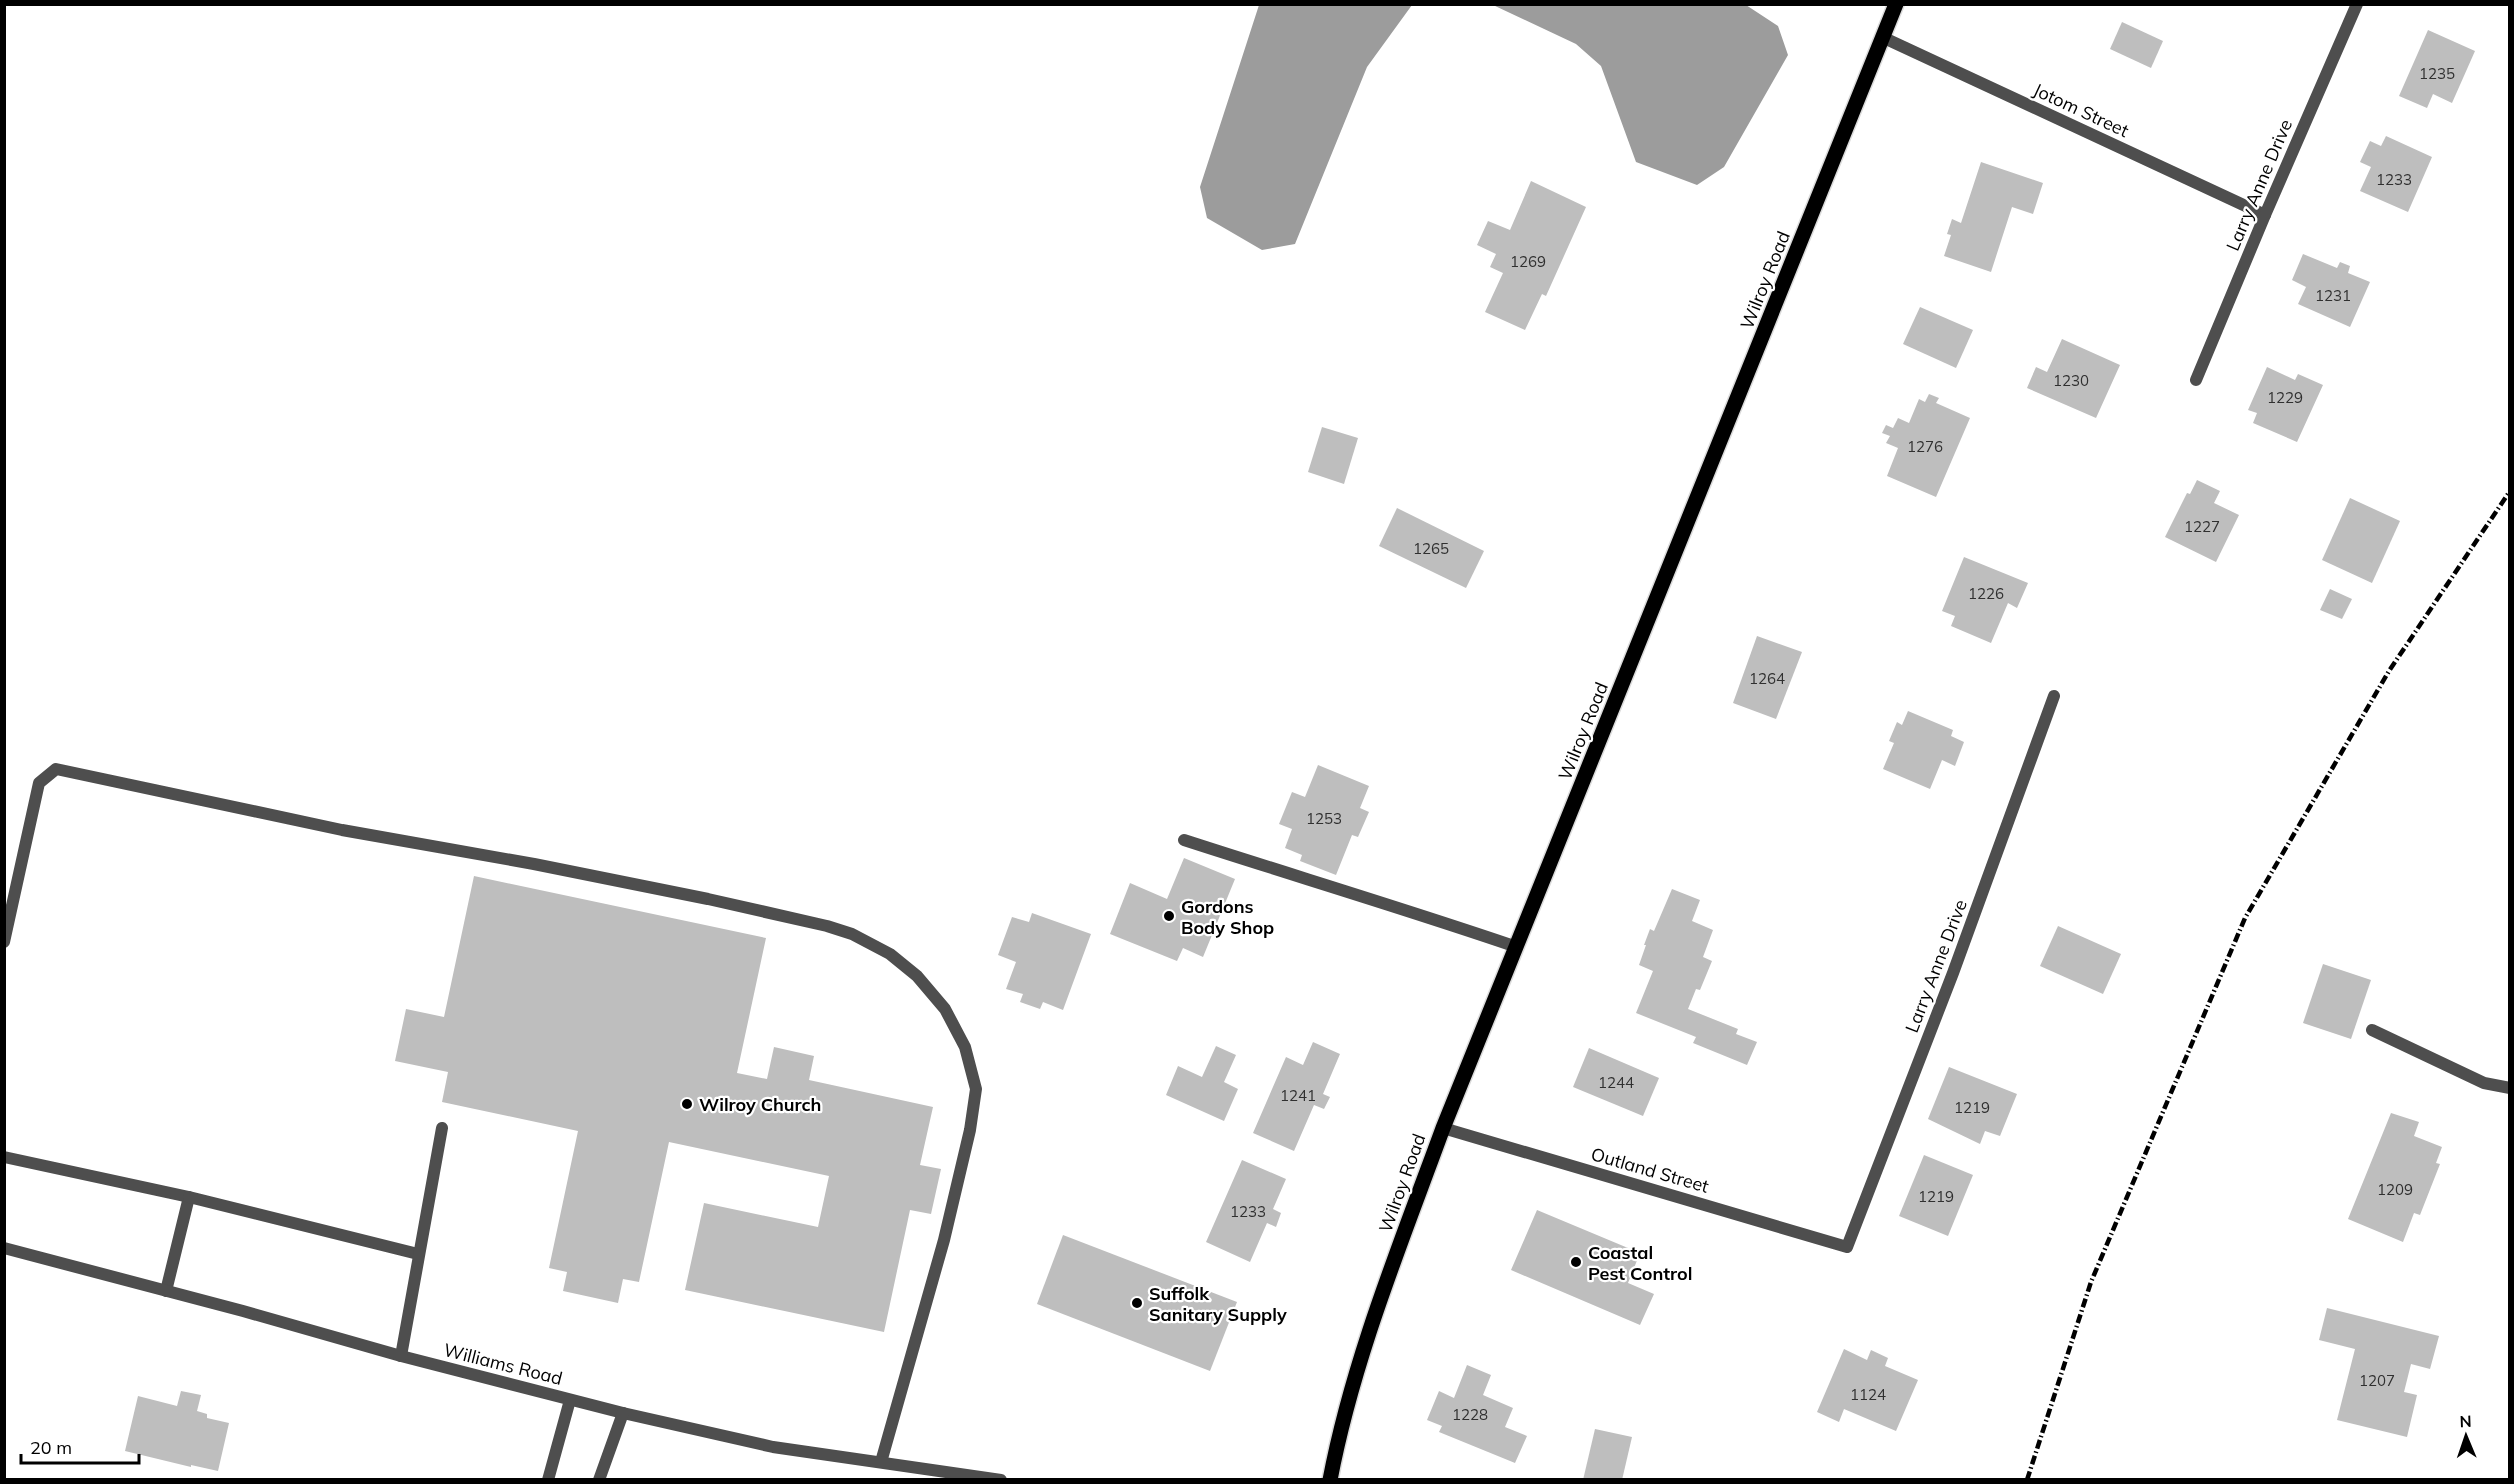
<svg xmlns="http://www.w3.org/2000/svg" width="2514" height="1484" font-family="Mulish,sans-serif">
	<rect width="100%" height="100%" fill="#fff"/>
	<g fill="#9c9c9c">
		<path d="M1259 5H1412L1367 67 1295 244 1262 250 1207 218 1200 187Z"/>
		<path d="M1493 5H1746L1778 26 1788 55 1724 167 1697 185 1636 162 1601 66 1576 44Z"/>
	</g>
	<g fill="#bebebe">
		<path d="M2122 22 2163 41 2151 68 2110 49Z"/>
		<path d="M2428 30 2475 51 2452 103 2433 94 2427 108 2399 96Z"/>
		<path d="M2386 136 2432 157 2408 212 2360 191 2371 167 2360 162 2370 141 2381 146Z"/>
		<path d="M1981 162 2043 183 2033 214 2012 207 1991 272 1944 256 1951 235 1947 234 1952 219 1961 223Z"/>
		<path d="M1531 181 1586 207 1546 296 1542 294 1525 330 1485 312 1503 273 1490 267 1496 254 1477 245 1488 221 1510 230Z"/>
		<path d="M2303 254 2337 268 2340 262 2350 266 2348 273 2370 282 2350 327 2298 304 2306 287 2292 280Z"/>
		<path d="M1920 307 1973 330 1956 368 1903 344Z"/>
		<path d="M2062 339 2120 365 2096 418 2027 388 2036 367 2047 372Z"/>
		<path d="M2267 367 2295 380 2298 374 2323 385 2297 442 2253 423 2257 413 2248 410Z"/>
		<path d="M1929 394 1939 398 1936 403 1970 418 1936 497 1887 476 1898 448 1886 443 1890 436 1882 433 1886 425 1893 428 1898 418 1909 423 1919 399 1925 402Z"/>
		<path d="M1322 427 1358 438 1344 484 1308 472Z"/>
		<path d="M2197 480 2220 491 2214 503 2239 515 2216 562 2165 537 2187 493 2190 494Z"/>
		<path d="M2350 498 2400 521 2372 583 2322 560Z"/>
		<path d="M1397 508 1484 551 1466 588 1379 546Z"/>
		<path d="M1964 557 2028 583 2017 608 2008 603 1991 643 1951 626 1955 616 1942 611Z"/>
		<path d="M2330 589 2352 599 2342 619 2320 610Z"/>
		<path d="M1757 636 1802 652 1776 719 1733 703Z"/>
		<path d="M1908 711 1953 730 1951 736 1964 742 1955 766 1942 760 1930 789 1883 769 1894 743 1889 741 1897 722 1902 725Z"/>
		<path d="M1318 765 1369 786 1360 808 1369 812 1358 837 1352 835 1336 875 1300 861 1302 855 1285 848 1292 829 1279 824 1292 792 1305 797Z"/>
		<path d="M1184 858 1235 879 1203 957 1183 948 1177 961 1110 934 1130 883 1167 899Z"/>
		<path d="M474 876 766 938 737 1073 767 1079 774 1047 814 1056 809 1080 933 1107 920 1165 941 1169 931 1214 910 1210 884 1332 685 1290 704 1203 818 1227 829 1176 669 1142 639 1282 623 1279 618 1303 563 1291 567 1272 549 1268 578 1131 442 1102 448 1072 395 1061 406 1009 444 1017Z"/>
		<path d="M1672 889 1700 900 1692 921 1713 930 1703 957 1712 961 1700 990 1696 989 1688 1009 1738 1029 1736 1034 1757 1042 1747 1065 1693 1043 1696 1037 1636 1013 1653 971 1639 965 1646 945H1644L1650 929 1654 931Z"/>
		<path d="M1032 913 1091 934 1063 1010 1043 1002 1040 1009 1020 1002 1023 994 1006 989 1016 962 998 955 1012 917 1029 922Z"/>
		<path d="M2058 926 2121 954 2103 994 2040 966Z"/>
		<path d="M2323 964 2371 980 2351 1039 2303 1023Z"/>
		<path d="M1313 1042 1340 1054 1323 1094 1330 1097 1324 1109 1314 1105 1294 1151 1253 1133 1286 1057 1303 1065Z"/>
		<path d="M1216 1046 1236 1055 1224 1082 1238 1089 1224 1121 1166 1095 1178 1066 1202 1077Z"/>
		<path d="M1589 1048 1659 1078 1643 1116 1573 1087Z"/>
		<path d="M1949 1067 2017 1094 2000 1136 1985 1131 1980 1144 1928 1119Z"/>
		<path d="M2391 1113 2419 1122 2414 1136 2442 1147 2436 1163 2440 1164 2420 1215 2414 1213 2403 1242 2348 1219Z"/>
		<path d="M1924 1155 1973 1175 1948 1236 1899 1216Z"/>
		<path d="M1242 1160 1286 1179 1273 1209 1281 1213 1276 1227 1267 1223 1250 1262 1206 1242Z"/>
		<path d="M1537 1210 1640 1253 1628 1283 1654 1294 1640 1325 1511 1270Z"/>
		<path d="M1063 1235 1237 1302 1210 1371 1037 1304Z"/>
		<path d="M2327 1308 2439 1336 2430 1369 2411 1364 2404 1392 2417 1395 2407 1437 2337 1420 2355 1349 2319 1340Z"/>
		<path d="M1844 1349 1867 1360 1871 1350 1888 1358 1885 1366 1918 1380 1896 1431 1844 1409 1839 1422 1817 1412Z"/>
		<path d="M1467 1365 1491 1375 1483 1395 1513 1408 1505 1427 1527 1436 1515 1463 1439 1432 1442 1426 1427 1420 1439 1391 1454 1398Z"/>
		<path d="M181 1391 201 1395 197 1411 207 1414V1418L229 1423 218 1471 191 1465V1467L125 1451 138 1396 177 1406Z"/>
		<path d="M1595 1429 1632 1437 1622 1480H1583Z"/>
	</g>
	<g fill="none" stroke-linecap="round" stroke-linejoin="round">
		<g stroke="#dbdbdb" stroke-width="18">
			<path id="primary" d="M1330 1480C1353 1359 1401 1243 1443 1128L1896 4"/>
		</g>
		<g stroke="#4e4e4e" stroke-width="12">
			<path d="M1184 840C1295 876 1406 909 1517 947"/>
			<path d="M4 942 39 783 56 769 342 830 534 864 708 899 827 926 852 934 890 954 917 976 945 1009 965 1047 976 1089 970 1130 944 1240 881 1462"/>
			<path d="M2372 1030 2484 1083 2510 1088"/>
			<path d="M4 1157 189 1197 166 1291"/>
			<path d="M189 1197 418 1254"/>
		</g>
		<g stroke="#4e4e4e" stroke-width="12">
			<path d="M1882 37 2265 215"/>
			<path d="M2196 380 2265 215 2357 4"/>
			<path d="M1443 1128 1847 1247 1953 973 2054 696"/>
			<path d="M4 1248 243 1311 401 1356 623 1413 773 1447 1001 1480"/>
			<path d="M401 1356 442 1128"/>
			<path d="M548 1480 570 1400"/>
			<path d="M599 1480 623 1413"/>
		</g>
		<use href="#primary" stroke="#000" stroke-width="15"/>
		<path stroke="#000" stroke-width="4.5" stroke-dasharray="9 3 1.5 3" stroke-linecap="butt" d="M2027 1480 2091 1282 2245 918 2389 671 2510 491"/>
	</g>
	<g fill="#000" stroke="#fff" stroke-width="2">
		<circle cx="1169" cy="916" r="6"/>
		<circle cx="687" cy="1104" r="6"/>
		<circle cx="1576" cy="1262" r="6"/>
		<circle cx="1137" cy="1303" r="6"/>
	</g>
	<g text-anchor="middle" dominant-baseline="central" stroke-width="4.5" stroke-linejoin="round" paint-order="stroke">
		<g font-size="15" fill="#303030">
			<text x="2437" y="73">1235</text>
			<text x="2394" y="179">1233</text>
			<text x="1528" y="261">1269</text>
			<text x="2333" y="295">1231</text>
			<text x="2071" y="380">1230</text>
			<text x="2285" y="397">1229</text>
			<text x="1925" y="446">1276</text>
			<text x="2202" y="526">1227</text>
			<text x="1431" y="548">1265</text>
			<text x="1986" y="593">1226</text>
			<text x="1767" y="678">1264</text>
			<text x="1324" y="818">1253</text>
			<text x="1616" y="1082">1244</text>
			<text x="1298" y="1095">1241</text>
			<text x="1972" y="1107">1219</text>
			<text x="2395" y="1189">1209</text>
			<text x="1936" y="1196">1219</text>
			<text x="1248" y="1211">1233</text>
			<text x="2377" y="1380">1207</text>
			<text x="1868" y="1394">1124</text>
			<text x="1470" y="1414">1228</text>
		</g>
		<g font-size="18" fill="#000" stroke="#fff">
			<text transform="translate(2081 110) rotate(25)">Jotom Street</text>
			<text transform="translate(2259 185) rotate(-67)">Larry Anne Drive</text>
			<text transform="translate(1765 280) rotate(-68)">Wilroy Road</text>
			<text transform="translate(1583 731) rotate(-68)">Wilroy Road</text>
			<text transform="translate(1936 966) rotate(-69)">Larry Anne Drive</text>
			<text transform="translate(1650 1170) rotate(16)">Outland Street</text>
			<text transform="translate(1402 1183) rotate(-70)">Wilroy Road</text>
			<text transform="translate(503 1364) rotate(14)">Williams Road</text>
		</g>
		<g font-size="18" font-weight="bold" fill="#000" stroke="#fff" text-anchor="start">
			<text x="1181" y="906">Gordons<tspan x="1181" dy="21">Body Shop</tspan></text>
			<text x="699" y="1104">Wilroy Church</text>
			<text x="1588" y="1252">Coastal<tspan x="1588" dy="21">Pest Control</tspan></text>
			<text x="1149" y="1293">Suffolk<tspan x="1149" dy="21">Sanitary Supply</tspan></text>
		</g>
	</g>
	<rect width="2514" height="1484" fill="none" stroke="#000000" stroke-width="12"/>
	<g transform="translate(2466 1436) rotate(358)" stroke="#ffffff" stroke-width="4.5" paint-order="stroke">
	<path d="M0-4.5L10 22L0 15L-10 22Z" fill="#000000"/>
	<text y="-9" font-size="16" font-weight="bold" text-anchor="middle" fill="#000000">N</text>
	</g>
	<path d="M21 1454v9h118v-9" fill="none" stroke="#000000" stroke-width="3"/>
	<text x="30" y="1454" font-size="18" fill="#000000" stroke="#ffffff" stroke-width="4.5" paint-order="stroke">20 m</text>
</svg>
